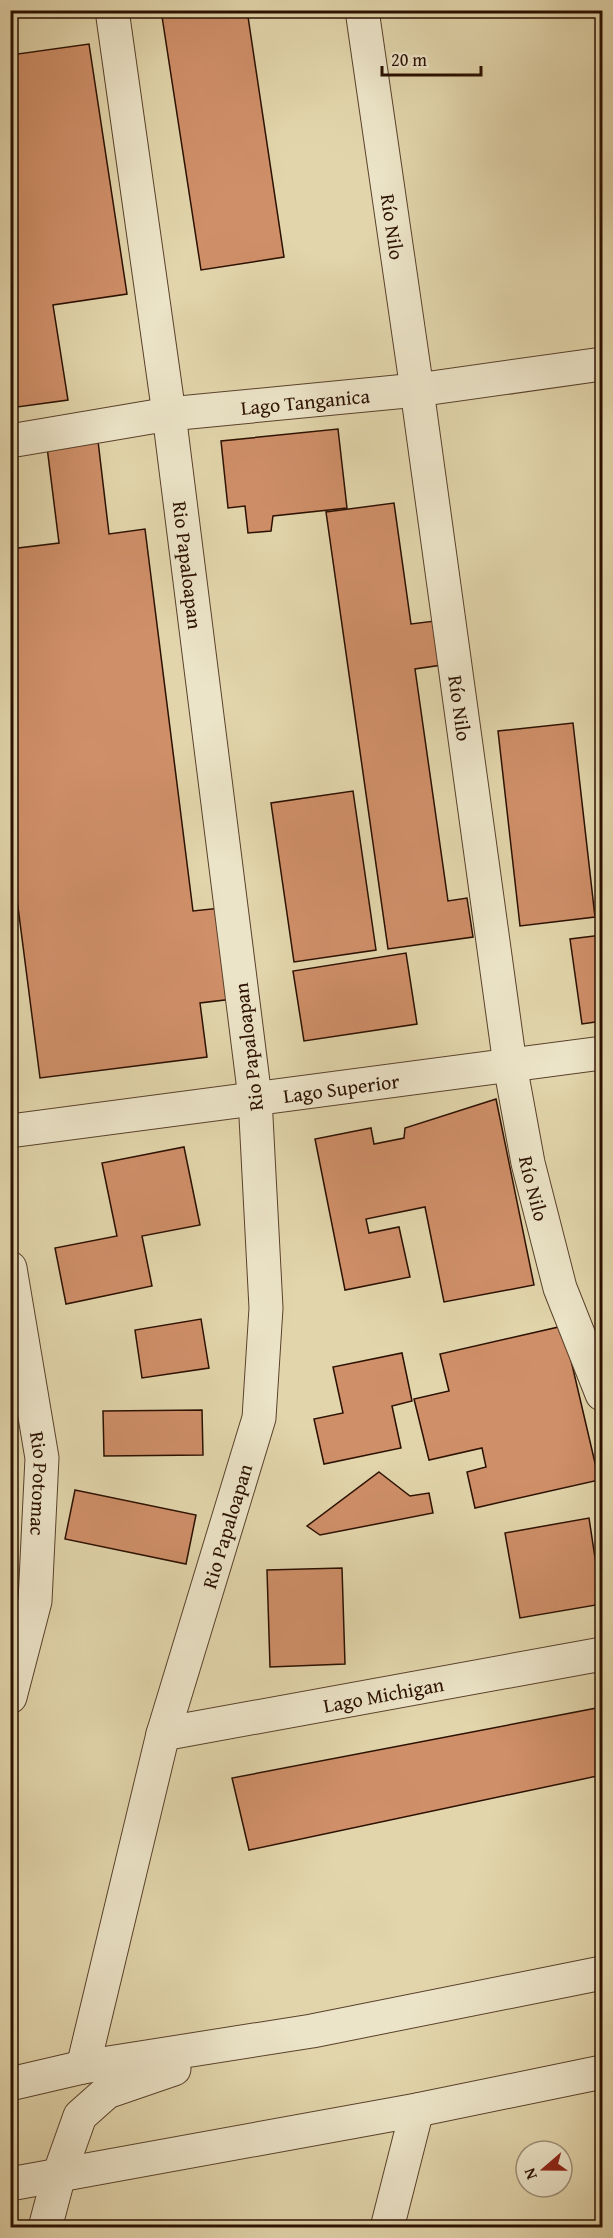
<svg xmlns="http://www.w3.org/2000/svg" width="613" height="2238" font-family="'Gentium Book Plus',serif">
	<rect width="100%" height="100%" fill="#e2d5ab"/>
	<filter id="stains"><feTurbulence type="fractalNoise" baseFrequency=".00333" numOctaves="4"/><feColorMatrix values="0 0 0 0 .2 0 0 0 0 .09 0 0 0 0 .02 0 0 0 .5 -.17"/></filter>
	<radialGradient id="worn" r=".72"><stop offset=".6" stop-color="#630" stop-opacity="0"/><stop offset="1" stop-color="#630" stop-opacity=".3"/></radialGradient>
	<g fill="#cf8f69" stroke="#2b1000" stroke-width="1.5">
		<path d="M161 10H247L284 257 201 270Z"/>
		<path d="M89 44 127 294 53 305 68 400 10 408V50L11 55Z"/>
		<path d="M338 429 347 508 273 516 271 531 248 533 245 506 228 508 221 441Z"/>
		<path d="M98 441 109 534 145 529 193 911 221 908 233 999 200 1003 207 1057 40 1078 10 845V549L59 543 47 447Z"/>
		<path d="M602 479V515L597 480Z"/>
		<path d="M394 503 411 624 435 621 442 665 415 669 448 901 467 898 473 937 388 949 326 512Z"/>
		<path d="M573 723 595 917 520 926 498 731Z"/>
		<path d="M353 791 376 950 294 962 271 803Z"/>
		<path d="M602 935V1021L582 1024 570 939Z"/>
		<path d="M406 953 417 1024 304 1041 293 971Z"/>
		<path d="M496 1099 534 1285 444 1302 425 1207 366 1219 369 1233 399 1227 410 1277 345 1290 315 1139 371 1128 374 1144 404 1138 405 1128Z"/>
		<path d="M184 1147 200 1225 142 1236 152 1286 66 1304 55 1248 117 1236 102 1163Z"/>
		<path d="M201 1319 209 1368 142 1378 135 1330Z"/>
		<path d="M563 1326 599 1480 475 1508 467 1472 486 1467 482 1448 429 1460 414 1399 449 1391 440 1354Z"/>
		<path d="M402 1353 412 1401 392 1406 401 1448 324 1464 314 1419 343 1413 333 1367Z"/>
		<path d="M202 1410 203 1455 104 1456 103 1411Z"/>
		<path d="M379 1472 410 1496 429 1493 433 1513 320 1535 307 1526Z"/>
		<path d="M75 1490 196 1515 186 1564 65 1539Z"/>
		<path d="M589 1518 602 1604 520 1618 505 1533Z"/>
		<path d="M342 1568 345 1664 270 1667 267 1570Z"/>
		<path d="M602 1707V1775L249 1850 232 1778Z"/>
	</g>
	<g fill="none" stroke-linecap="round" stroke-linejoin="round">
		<g stroke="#59412b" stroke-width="35">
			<g id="minor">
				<path id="s1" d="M362 10 417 390 510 1065 528 1163 560 1288 602 1394"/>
				<path id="s2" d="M10 441 169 414 417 390 602 364"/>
				<path id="s3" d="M10 1131 602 1053"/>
				<path id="s4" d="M10 1268 42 1458 35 1601 10 1697"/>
				<path id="s5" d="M163 1734 602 1654"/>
				<path id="s6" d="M83 2067 163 1734 259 1418 266 1308 255 1098 169 414 112 10"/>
				<path d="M45 2228 59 2175"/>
				<path d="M387 2228 417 2110"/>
			</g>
		</g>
		<g stroke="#59412b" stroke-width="35">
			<g id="tertiary">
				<path d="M10 2084 83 2067 312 2031 602 1973"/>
				<path d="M59 2175 80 2116 107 2092 174 2069"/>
				<path d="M10 2184 417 2110 602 2072"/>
			</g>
		</g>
		<use href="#minor" stroke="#ece4c8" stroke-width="33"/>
		<use href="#tertiary" stroke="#ece4c8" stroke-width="33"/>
	</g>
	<g text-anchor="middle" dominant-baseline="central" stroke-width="5" stroke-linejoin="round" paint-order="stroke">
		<g font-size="20" fill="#2b1000" stroke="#ece4c8">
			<text stroke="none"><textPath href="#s1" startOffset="219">Río Nilo</textPath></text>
			<text stroke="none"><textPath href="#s2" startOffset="298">Lago Tanganica</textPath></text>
			<text transform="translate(188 565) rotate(83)">Rio Papaloapan</text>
			<text stroke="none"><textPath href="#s1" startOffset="705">Río Nilo</textPath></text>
			<text transform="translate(248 1047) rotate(-97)">Rio Papaloapan</text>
			<text stroke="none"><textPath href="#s3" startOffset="334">Lago Superior</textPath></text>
			<text stroke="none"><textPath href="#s1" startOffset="1191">Río Nilo</textPath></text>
			<text stroke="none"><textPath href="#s4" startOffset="218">Rio Potomac</textPath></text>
			<text stroke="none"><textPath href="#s6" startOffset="560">Rio Papaloapan</textPath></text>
			<text stroke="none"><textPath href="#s5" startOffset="224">Lago Michigan</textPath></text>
		</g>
	</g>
	<rect width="613" height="2238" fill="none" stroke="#e2d5ab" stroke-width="36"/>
	<rect x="12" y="12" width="589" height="2214" fill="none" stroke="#2b1000" stroke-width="3"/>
	<rect x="18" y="18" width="577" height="2202" fill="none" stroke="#2b1000" stroke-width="1.5"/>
	<g transform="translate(544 2169) rotate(250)"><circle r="28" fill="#ece4c8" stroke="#9f8f78" stroke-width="1.5"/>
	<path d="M0-4.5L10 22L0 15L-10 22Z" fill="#8f2418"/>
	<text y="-9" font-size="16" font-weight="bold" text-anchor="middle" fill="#2b1000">N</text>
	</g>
	<path d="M382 66v9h99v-9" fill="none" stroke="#2b1000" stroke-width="3"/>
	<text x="391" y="66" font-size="18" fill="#2b1000" stroke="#ece4c8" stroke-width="4.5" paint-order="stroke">20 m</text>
	<rect width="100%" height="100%" filter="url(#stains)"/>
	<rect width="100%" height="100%" fill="url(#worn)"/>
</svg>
